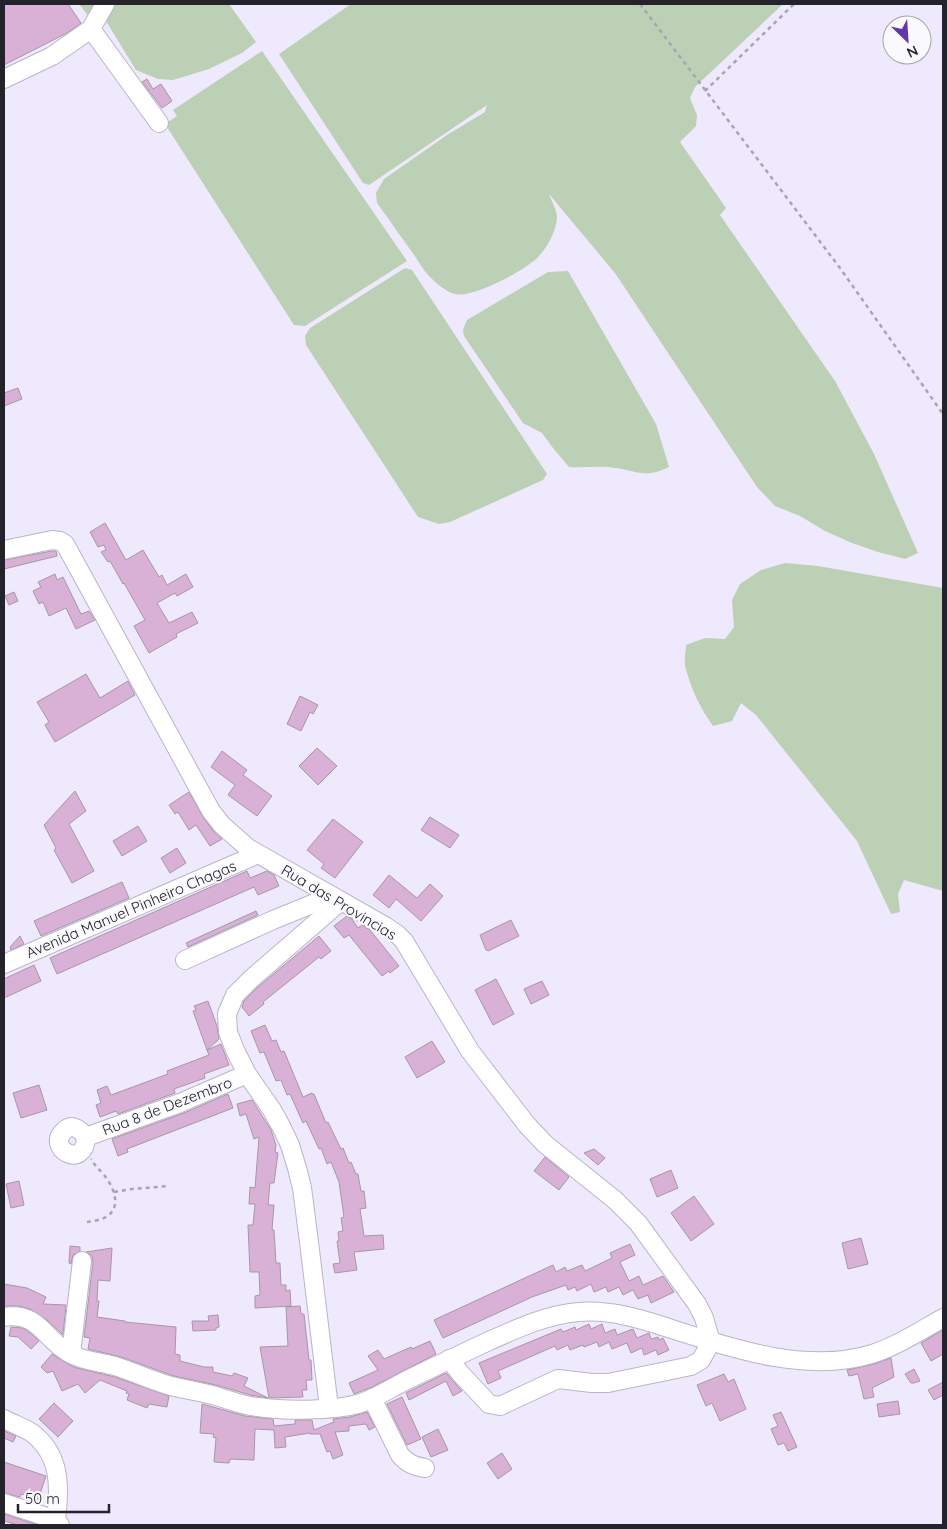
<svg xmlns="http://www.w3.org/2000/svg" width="947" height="1529" font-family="Quicksand,sans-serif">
	<rect width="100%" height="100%" fill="#eee9fd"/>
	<g fill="#bbd0b4">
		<path d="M79 4H94L89 17Z"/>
		<path d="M112 4H229L256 42 242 53 209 69 173 80 158 79 136 70 106 21Z"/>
		<path d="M351 4H783L695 87 690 98 697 115 696 126 680 142 726 208 720 215 835 381 874 454 918 553 905 559 878 552 852 543 825 531 800 516 775 506 757 487 615 273 549 194C551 201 557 209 557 218 556 231 548 246 539 256 528 269 472 299 455 294 446 292 436 283 430 277 423 270 418 260 412 252 400 236 389 219 377 203L376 193 384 179 447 135 485 112 487 105 369 185 363 183 279 54Z"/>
		<path d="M262 51 407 261 305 326 294 325 165 124 177 116 173 110Z"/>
		<path d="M405 268 412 270 547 474 543 480 450 522 439 524 418 517 306 345 305 336 310 328Z"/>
		<path d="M568 271 656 424 669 467C643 480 634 469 608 467 595 466 582 468 569 467L553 448 542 433 523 423 464 336 463 330 467 320 548 272Z"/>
		<path d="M785 563 818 566 943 588V891L904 880 898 894 900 912 891 914 857 841 756 715 741 703 732 721 713 726C700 708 690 687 685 665 684 658 686 651 686 645L705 638 725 639 734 627 732 600 740 584 761 570Z"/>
	</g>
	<g fill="#d9b0d6" stroke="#a797a5">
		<path d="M4 4H68L81 23 67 33 4 65Z"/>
		<path d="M147 79 153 89 161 84 172 101 162 108 142 82Z"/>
		<path d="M18 388 22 399 4 406V393Z"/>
		<path d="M105 523 126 560 143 550 159 577 162 575 167 585 186 574 193 587 177 596 175 593 157 603 169 623 192 612 198 623 176 634 177 637 149 653 134 626 145 620 124 583 123 584 110 561 108 562 101 552 106 550 104 545 98 547 90 532Z"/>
		<path d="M52 551H56L57 556 4 569V560Z"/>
		<path d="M55 574 57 580 63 577 81 614 89 611 95 620 76 629 66 608 49 616 43 602 39 604 33 591 41 587 38 582Z"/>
		<path d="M14 592 18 601 9 605 5 596Z"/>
		<path d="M86 674 100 698 128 681 135 695 55 742 45 725 49 722 37 702Z"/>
		<path d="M300 696 318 705 313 714 310 712 301 731 287 724Z"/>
		<path d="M317 748 337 766 318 785 299 766Z"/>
		<path d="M222 751 247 770 243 775 272 796 257 816 228 795 235 785 211 767Z"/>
		<path d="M75 791 86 811 69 824 94 871 72 883 54 850 56 848 44 825Z"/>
		<path d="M189 792 203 817 214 832 222 839 210 846 196 825 189 830 178 812 175 814 169 805Z"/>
		<path d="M430 817 459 835 450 848 421 830Z"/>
		<path d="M333 819 363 842 335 878 321 868 324 864 307 850Z"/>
		<path d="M138 826 147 841 122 856 113 841Z"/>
		<path d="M177 848 186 863 170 873 161 858Z"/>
		<path d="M247 871 250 878 267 871 274 875 279 886 258 895 254 887 57 974 50 958Z"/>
		<path d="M389 875 417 898 430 884 443 896 421 921 396 899 389 908 373 895Z"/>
		<path d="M122 882 129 898 41 936 34 921Z"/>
		<path d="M256 911 258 915 188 947 186 943Z"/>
		<path d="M347 916 352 919 358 928 362 925 370 930 399 966 390 973 389 971 382 976 349 935 344 938 334 926Z"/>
		<path d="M511 920 519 936 488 951 487 950H486L480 935Z"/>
		<path d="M20 936 24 944 11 950 10 947Z"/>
		<path d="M319 936 331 951 321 959 319 957 263 1002 264 1004 249 1016 242 1007 244 1001 258 987Z"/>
		<path d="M34 965 41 981 4 998V979Z"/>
		<path d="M496 979 514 1014 493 1025 475 990Z"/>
		<path d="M542 981 549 995 531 1004 524 989Z"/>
		<path d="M208 1001 217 1026 219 1039 207 1050 193 1011 196 1010 194 1006Z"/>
		<path d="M265 1025 272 1041 276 1040 281 1052 284 1051 303 1097 312 1093V1094H314L326 1123 328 1122 341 1149 343 1148 349 1163 351 1162 356 1174H358L361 1191H364L366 1208 360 1209 364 1236 383 1235 384 1249 354 1252 357 1270 335 1273 333 1264 340 1263 337 1241H339L338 1232 343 1231 341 1218 344 1217 339 1182 331 1162 327 1164 321 1148 319 1149 306 1121 303 1123 290 1094 287 1095 281 1080 276 1081 264 1052 260 1053 251 1031Z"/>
		<path d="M432 1041 445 1062 417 1078 405 1057Z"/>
		<path d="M221 1044 229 1065 204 1074 205 1078 174 1089 175 1093 118 1114 116 1111 100 1117 96 1105 101 1103 97 1090 107 1086 111 1095 168 1074 167 1071 209 1055 207 1050Z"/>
		<path d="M39 1085 47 1110 21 1118 13 1093Z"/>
		<path d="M228 1094 233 1108 127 1149 128 1152 118 1156 112 1139 184 1113Z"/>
		<path d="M252 1100 271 1130 276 1145 275 1152 278 1153 274 1183H270L268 1205H274L272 1230H274L276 1263H280L281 1285H286V1291L290 1290 291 1306 255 1308V1296L260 1295 259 1272H250L248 1225H253L255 1204H249L250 1187 255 1188 259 1137 254 1139 246 1114 240 1116 237 1104Z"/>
		<path d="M594 1149 605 1158 598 1165 584 1153Z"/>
		<path d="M545 1157 569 1177 559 1190 534 1171Z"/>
		<path d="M671 1170 678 1188 657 1197 650 1179Z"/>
		<path d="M19 1181 24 1205 11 1208 6 1184Z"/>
		<path d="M694 1196 714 1224 691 1241 671 1213Z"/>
		<path d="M861 1238 868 1264 848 1269 842 1243Z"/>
		<path d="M630 1244 635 1255 620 1262 629 1281 639 1276 643 1285 663 1276 674 1292 651 1303 648 1295 638 1299 633 1290 623 1295 619 1287 608 1292 606 1287 594 1292 591 1284 577 1291 575 1287 568 1290 566 1285 532 1297 443 1338 434 1320 553 1265 556 1272 565 1267 567 1271 582 1265 585 1271 612 1258 610 1253Z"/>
		<path d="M70 1246 80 1247V1251L73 1255 71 1264 69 1263Z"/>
		<path d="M112 1248 110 1281 98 1280 97 1301H99L97 1317 125 1321V1322L176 1327 175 1354 180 1355V1361L204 1367H213V1372L232 1376 234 1373 248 1378 244 1386 268 1398 250 1395 216 1385 174 1376 121 1357 88 1349 90 1338 84 1337 93 1262 92 1256 86 1252Z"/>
		<path d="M4 1284 27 1288 46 1297 43 1304 66 1305 63 1335 47 1320 30 1309 18 1306H4Z"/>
		<path d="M300 1306 301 1314H304L309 1360H311L312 1380H306L307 1390H302L303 1397 269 1398 260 1347 288 1346 286 1307Z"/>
		<path d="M218 1315 219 1327 216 1328V1330L193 1331 192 1321H209L208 1316Z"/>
		<path d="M589 1324 591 1329 602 1324 605 1333 615 1329 617 1335 633 1329 637 1338 649 1333 651 1339 658 1337 659 1340 663 1338 669 1350 658 1355 656 1350 644 1355 642 1348 631 1353 627 1343 612 1349 609 1342 599 1347 597 1342 584 1347 583 1345 570 1350 568 1345 557 1350 555 1346 498 1371 501 1378 488 1384 479 1363 561 1329 563 1332 575 1327 576 1330Z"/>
		<path d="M11 1327 22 1328 28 1331 39 1341 31 1349 18 1337 9 1336Z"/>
		<path d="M943 1330V1354L931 1361 921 1343Z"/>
		<path d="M430 1341 436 1354 372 1387 354 1394 349 1383 378 1370 368 1356 378 1350 384 1359 411 1347 412 1349Z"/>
		<path d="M52 1354 73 1367 115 1377 169 1396 167 1407 149 1404 147 1408 127 1400 129 1394 126 1393 127 1391 100 1380 85 1393 78 1384 62 1391 53 1371 47 1373 41 1367Z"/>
		<path d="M891 1358 894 1377 872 1388 874 1397 864 1399 858 1374 849 1376 847 1370 874 1364Z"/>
		<path d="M914 1369 920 1381 914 1383H911L905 1374Z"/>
		<path d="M446 1373 462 1391 453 1396 446 1381 409 1400 406 1393Z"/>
		<path d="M724 1374 728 1382 734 1379 746 1409 720 1421 712 1403 706 1406 697 1385Z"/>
		<path d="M943 1382V1395L934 1400 928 1390Z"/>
		<path d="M402 1397 421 1439 407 1445 387 1404Z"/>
		<path d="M898 1401 900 1414 879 1417 877 1404Z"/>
		<path d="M54 1403 73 1421 58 1437 39 1419Z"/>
		<path d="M202 1404 245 1416 273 1419 274 1426 295 1424V1420H312L314 1430 334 1422 333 1419 350 1417 367 1412 375 1427 369 1430 366 1424 349 1426V1431L335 1432 343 1455 333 1459 330 1451 327 1452 320 1434H310V1433L285 1437 286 1447 275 1448 274 1430 255 1429 254 1460 230 1459 229 1463 214 1462 216 1438 213 1437 214 1434 200 1433Z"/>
		<path d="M781 1412 797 1447 788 1451 784 1443 778 1445 771 1429 778 1426 773 1415Z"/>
		<path d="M438 1429 448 1450 431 1457 422 1437Z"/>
		<path d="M4 1431 16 1436 13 1442 4 1438Z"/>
		<path d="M502 1453 512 1469 498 1479 487 1463Z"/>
		<path d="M4 1462 46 1476 38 1500 21 1494 20 1497 4 1493Z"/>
		<path d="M4 1514 38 1525H18L4 1521Z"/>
	</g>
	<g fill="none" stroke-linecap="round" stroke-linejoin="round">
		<g stroke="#bab5c8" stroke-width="20">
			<g id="minor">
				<path d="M91 29 159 123"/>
				<path d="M4 79 52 56 91 29 105 4"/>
				<path d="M4 550 52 540 60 541 65 544 211 811 222 825 248 848 385 926 397 934 404 941 470 1051 527 1125 545 1144 615 1200 638 1223 697 1304 704 1318 711 1342 701 1360 691 1366 608 1383H592L558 1379 500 1406 489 1404 460 1373 449 1359"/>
				<path d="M185 960 273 920 332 896"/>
				<path d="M4 964 258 854"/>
				<path d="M86 1137C85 1171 45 1148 64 1131 72 1123 80 1129 86 1137L180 1103 247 1074"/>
				<path d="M4 1317C39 1311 44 1340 71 1354 85 1362 103 1362 118 1367 136 1373 153 1381 171 1386 187 1390 203 1392 219 1397 232 1401 244 1406 258 1407 285 1411 332 1411 358 1404 375 1399 391 1388 407 1380 434 1367 461 1354 489 1341 518 1328 546 1315 578 1312 614 1309 647 1321 681 1332 740 1351 810 1373 872 1354 897 1346 920 1331 943 1318"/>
				<path d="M71 1354 82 1261"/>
				<path d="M372 1398 400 1455C408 1464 414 1466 425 1468"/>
				<path d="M329 1408 309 1242 302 1188 297 1168 290 1145 281 1126 272 1110 247 1074 235 1050 228 1032 227 1014 235 995 251 979 341 901"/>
				<path d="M4 1419C13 1424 23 1427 32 1433 61 1455 60 1487 56 1520"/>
				<path d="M4 1503 56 1520 60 1525"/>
			</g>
		</g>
		<g stroke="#a8a4b4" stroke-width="2.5" stroke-dasharray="4 4" stroke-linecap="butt">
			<path d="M640 4 840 268 943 414"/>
			<path d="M705 91 794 4"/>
			<path d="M114 1192 132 1189 169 1186"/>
			<path d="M87 1222C93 1221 101 1220 106 1217 123 1207 113 1186 104 1175 99 1169 95 1166 91 1159"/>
		</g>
		<use href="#minor" stroke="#fff" stroke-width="18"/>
	</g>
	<g text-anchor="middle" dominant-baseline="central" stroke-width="4.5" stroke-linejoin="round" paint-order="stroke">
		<g font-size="15" fill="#24222a" stroke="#faf9fd">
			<text transform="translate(339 902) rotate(31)">Rua das Provincias</text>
			<text transform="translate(131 909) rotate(-23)">Avenida Manuel Pinheiro Chagas</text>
			<text transform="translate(167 1106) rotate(-21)">Rua 8 de Dezembro</text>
		</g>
	</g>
	<rect width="947" height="1529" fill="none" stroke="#24222a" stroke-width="10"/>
	<g transform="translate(907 40) rotate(155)"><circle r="24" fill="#faf9fd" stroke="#a4a3a9"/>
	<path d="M0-4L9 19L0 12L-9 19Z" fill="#5f37af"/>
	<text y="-8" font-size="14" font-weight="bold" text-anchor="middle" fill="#24222a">N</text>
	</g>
	<path d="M18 1504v8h91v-8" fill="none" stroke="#24222a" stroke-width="2.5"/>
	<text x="25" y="1504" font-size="15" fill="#24222a" stroke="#faf9fd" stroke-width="4" paint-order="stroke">50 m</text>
</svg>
